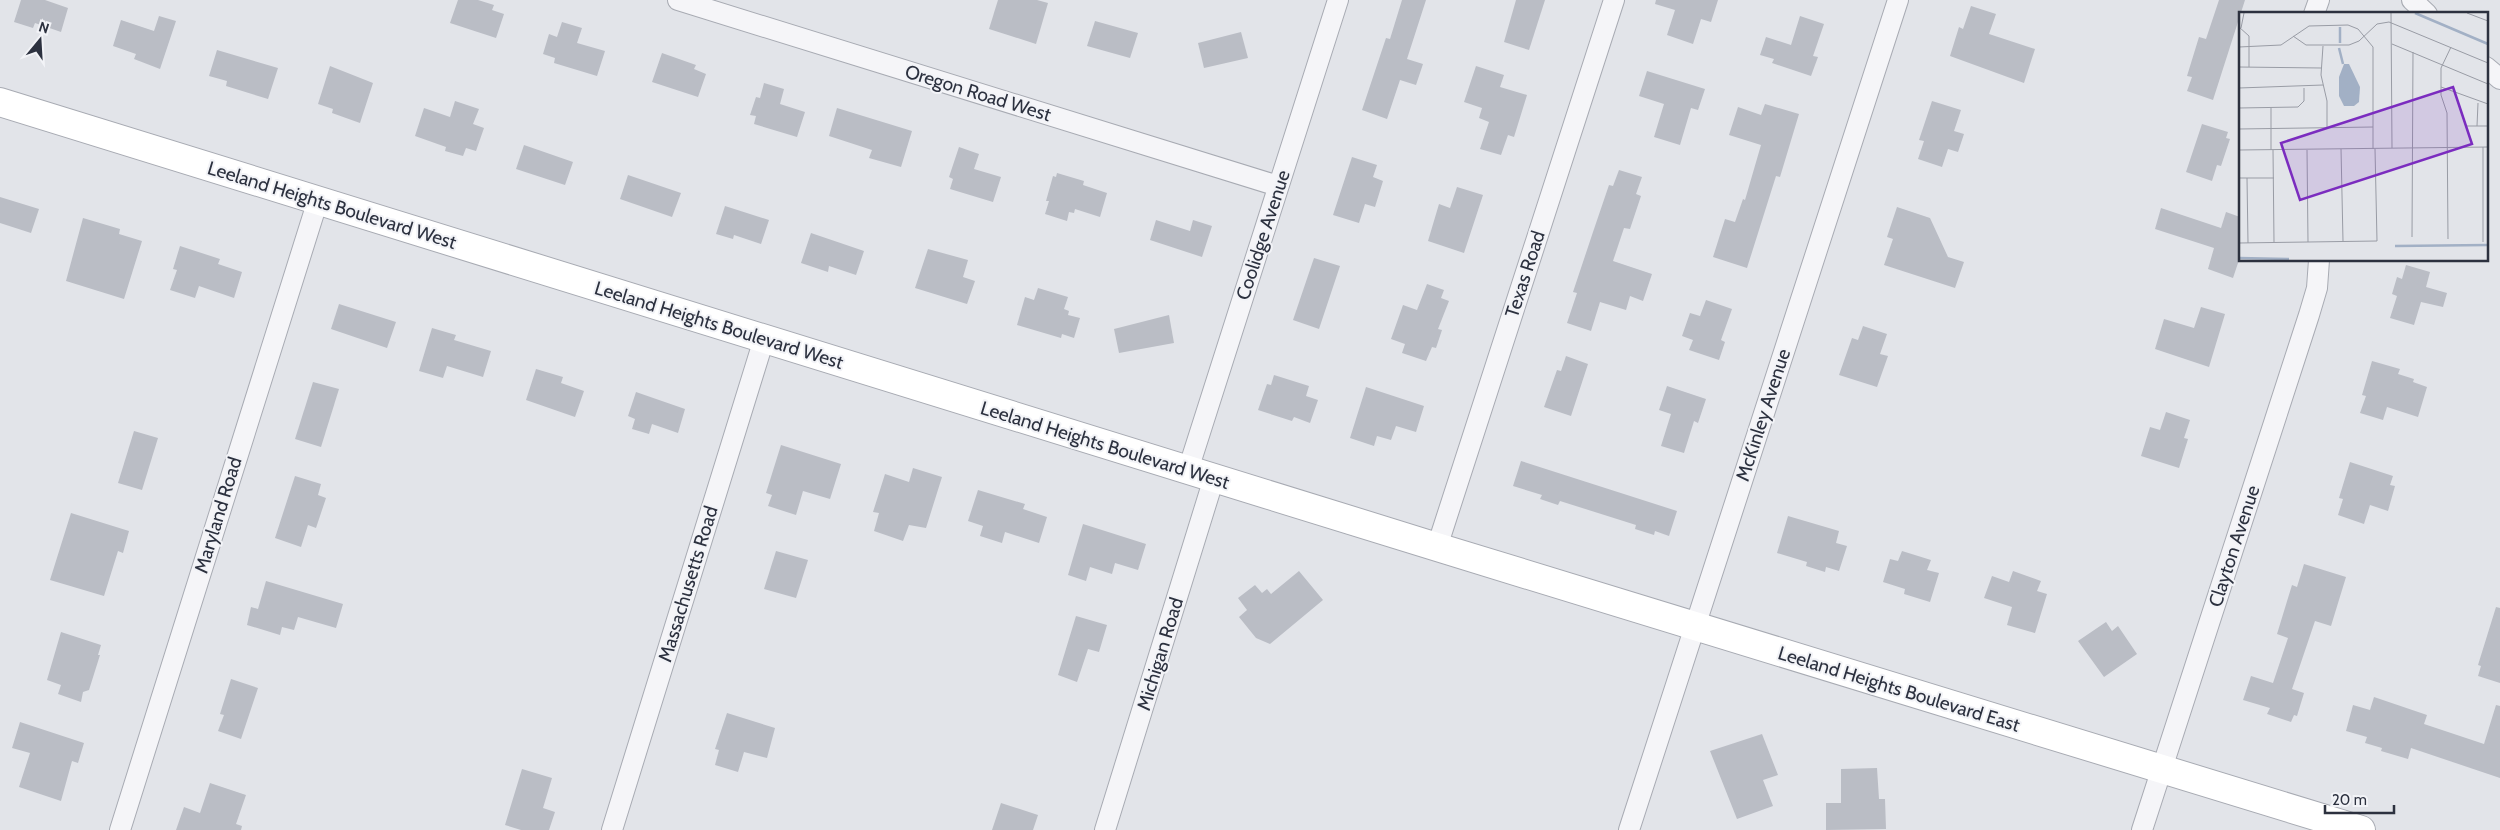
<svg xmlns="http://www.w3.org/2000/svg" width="2500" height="830" font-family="Cabin,sans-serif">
	<rect width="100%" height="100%" fill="#e2e4e9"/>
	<g fill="#babdc5">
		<path d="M21 0H45L68 8 61 32 35 23 33 28 14 22Z"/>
		<path d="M458 0H478L494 5 492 10 504 14 496 38 450 23Z"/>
		<path d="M998 0H1037L1048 3 1036 44 989 29Z"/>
		<path d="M1402 0H1426L1407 59 1423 64 1416 85 1400 80 1387 119 1362 110 1386 38 1390 39Z"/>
		<path d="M1516 0H1545L1529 50 1504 42Z"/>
		<path d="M1656 0H1718L1711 22 1701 19 1693 44 1667 35 1675 10 1655 4Z"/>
		<path d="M2219 0H2245L2213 100 2187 91 2192 77 2187 76 2199 37 2206 39Z"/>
		<path d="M1971 6 1996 14 1989 34 2035 49 2024 83 1950 56 1959 27 1963 29Z"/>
		<path d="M159 16 176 21 160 69 134 59 136 54 113 46 121 20 154 31Z"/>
		<path d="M1800 16 1824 24 1813 56 1818 57 1811 76 1772 63 1774 59 1760 55 1766 37 1791 45Z"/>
		<path d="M1095 21 1138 33 1130 58 1087 46Z"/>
		<path d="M562 22 582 28 577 43 605 51 597 76 554 63 555 58 543 54 549 34 557 37Z"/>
		<path d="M1241 32 1248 58 1204 68 1198 43Z"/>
		<path d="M217 50 278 68 268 99 226 86 227 81 209 76Z"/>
		<path d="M662 53 696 65 694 69 706 74 698 97 652 82Z"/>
		<path d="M330 66 373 83 360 123 332 113 333 109 318 104Z"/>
		<path d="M1476 66 1504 75 1500 87 1527 95 1514 137 1508 135 1501 155 1480 149 1489 122 1479 118 1482 108 1464 102Z"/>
		<path d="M1647 71 1705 89 1698 110 1691 108 1680 145 1654 137 1664 104 1639 96Z"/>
		<path d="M764 83 784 89 780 104 805 112 797 137 754 124 756 116 750 115 756 97 760 98Z"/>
		<path d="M455 101 479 109 473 124 484 128 476 151 466 148 463 156 445 151 446 147 415 136 424 108 450 117Z"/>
		<path d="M1932 101 1961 110 1954 131 1964 134 1958 152 1948 149 1942 167 1918 159 1924 141 1919 140Z"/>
		<path d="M1765 104 1799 114 1780 177 1776 176 1747 268 1713 257 1725 219 1735 222 1743 199 1745 200 1761 145 1729 135 1738 107 1761 115Z"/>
		<path d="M837 108 912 131 901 167 869 158 872 150 829 136Z"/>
		<path d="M2202 124 2228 132 2226 138 2230 139 2221 166 2217 165 2212 181 2186 172Z"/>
		<path d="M524 145 573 162 565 185 516 169Z"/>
		<path d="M959 147 979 154 974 169 1001 177 993 202 950 189 953 179 949 177Z"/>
		<path d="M1352 157 1377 165 1373 177 1383 181 1375 207 1365 204 1359 223 1333 215Z"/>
		<path d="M1619 170 1642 177 1636 194 1641 196 1630 229 1624 228 1613 261 1652 274 1643 301 1630 296 1626 310 1600 302 1591 331 1567 323 1577 293 1573 292 1593 232 1609 185 1613 186Z"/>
		<path d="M1057 173 1084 181 1083 185 1107 193 1100 217 1075 209 1074 213 1069 212 1067 221 1045 214 1049 201H1046L1053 176 1056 177Z"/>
		<path d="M628 175 681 193 672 217 620 199Z"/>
		<path d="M1457 187 1483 195 1464 253 1428 241 1439 204 1450 208Z"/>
		<path d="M0 197 39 209 31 233 0 223Z"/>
		<path d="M725 206 769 220 761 244 734 235 733 239 716 234Z"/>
		<path d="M1897 207 1930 218 1948 257 1964 262 1955 288 1884 265 1893 239 1887 237Z"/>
		<path d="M2161 208 2221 228 2226 212 2240 217V257L2233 278 2208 269 2214 248 2155 229Z"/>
		<path d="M83 218 120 229 119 234 142 241 124 299 66 281Z"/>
		<path d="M1156 220 1190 231 1193 220 1212 226 1202 257 1150 240Z"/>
		<path d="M811 233 864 251 856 275 829 266 828 272 801 263Z"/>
		<path d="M180 246 220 259 218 264 242 272 234 298 199 286 195 298 170 290 177 270 173 269Z"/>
		<path d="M928 249 968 260 963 277 975 281 967 304 915 288Z"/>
		<path d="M1314 258 1340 266 1319 329 1293 320Z"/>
		<path d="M2406 265 2430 272 2426 287 2447 293 2443 307 2421 302 2414 325 2390 318 2397 296 2392 294 2397 277 2402 279Z"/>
		<path d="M1427 284 1444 290 1441 298 1449 301 1438 329 1442 330 1436 348 1432 347 1426 361 1402 353 1405 344 1391 339 1403 305 1417 310Z"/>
		<path d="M1038 288 1068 297 1064 309 1069 311 1068 315 1080 318 1074 338 1062 334 1061 338 1017 325 1025 297 1034 300Z"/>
		<path d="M1706 300 1732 309 1721 340 1725 342 1719 360 1689 350 1693 340 1682 336 1690 313 1700 316Z"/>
		<path d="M339 304 396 322 387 348 331 329Z"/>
		<path d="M2201 307 2225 314 2209 367 2155 349 2164 319 2194 328Z"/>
		<path d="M1169 315 1174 343 1119 353 1114 329Z"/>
		<path d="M1863 326 1887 334 1880 354 1888 356 1877 387 1839 375 1852 338 1858 340Z"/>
		<path d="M432 328 456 335 454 340 491 351 483 377 447 366 443 378 419 371Z"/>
		<path d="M1566 356 1588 364 1571 416 1544 407 1557 370 1561 371Z"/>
		<path d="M2372 361 2400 369 2398 374 2414 379 2413 382 2427 387 2418 417 2387 407 2383 420 2360 413 2366 396 2362 395Z"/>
		<path d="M536 369 563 377 561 383 584 391 575 417 526 400Z"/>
		<path d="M1274 375 1309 386 1306 396 1318 400 1310 423 1294 417 1292 421 1258 410 1267 384 1271 385Z"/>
		<path d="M313 382 339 389 321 447 295 439Z"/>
		<path d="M1667 386 1706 399 1698 423 1694 421 1684 453 1661 446 1671 414 1659 410Z"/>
		<path d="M1366 387 1424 406 1416 432 1396 426 1391 440 1377 436 1374 446 1350 438Z"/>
		<path d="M636 392 685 409 678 433 652 424 649 434 632 429 635 419 628 416Z"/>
		<path d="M2166 412 2190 420 2184 438 2188 439 2179 468 2141 456 2150 427 2160 430Z"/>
		<path d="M134 431 158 438 142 490 118 483Z"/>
		<path d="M781 445 841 464 830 499 803 491 796 515 768 506 772 495 766 493Z"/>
		<path d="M1521 461 1677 511 1669 536 1655 531 1654 535 1635 529 1636 525 1560 501 1558 505 1540 499 1542 495 1513 486Z"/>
		<path d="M2350 462 2393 476 2390 485 2395 486 2388 511 2370 505 2364 524 2338 515 2343 499 2339 498Z"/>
		<path d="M913 468 942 477 926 528 909 525 903 541 874 531 879 513 873 512 885 474 909 482Z"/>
		<path d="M295 476 321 484 318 495 326 498 316 528 308 525 301 547 275 538Z"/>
		<path d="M978 490 1025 504 1023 509 1047 517 1039 543 1005 532 1002 543 980 536 983 526 968 521Z"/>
		<path d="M71 513 129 531 123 553 118 551 104 596 50 580Z"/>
		<path d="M1788 516 1839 531 1836 543 1847 546 1839 571 1826 567 1825 572 1806 566 1807 562 1777 553Z"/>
		<path d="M1083 524 1146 544 1138 570 1115 563 1112 574 1090 567 1086 581 1068 575Z"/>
		<path d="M776 551 808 560 796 598 764 589Z"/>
		<path d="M1902 551 1931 560 1927 570 1939 573 1930 602 1904 594 1905 589 1883 582 1890 559 1898 561Z"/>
		<path d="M2304 564 2346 577 2331 626 2315 621 2292 689 2304 693 2297 716 2294 715 2291 722 2267 714 2270 708 2243 700 2251 676 2273 683 2288 638 2277 634 2292 585 2297 587Z"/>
		<path d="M1299 571 1323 600 1270 644 1256 638 1239 617 1247 610 1238 598 1255 585 1262 593 1267 589 1271 594Z"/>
		<path d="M2013 571 2041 581 2037 591 2047 594 2035 633 2007 625 2012 607 1984 598 1992 576 2009 582Z"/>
		<path d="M266 581 343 604 336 628 298 617 294 630 282 627 280 635 247 625 251 607 258 609Z"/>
		<path d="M2496 607 2500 608V683L2478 676 2481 666 2478 665Z"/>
		<path d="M1076 616 1107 625 1099 652 1088 649 1077 682 1058 675Z"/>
		<path d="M2106 622 2112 631 2118 626 2137 654 2104 677 2078 641Z"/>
		<path d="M61 632 101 645 98 655H100L89 690 83 692 81 702 58 694 61 685 47 680Z"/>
		<path d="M231 679 258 688 241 739 218 731 224 715 220 714Z"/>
		<path d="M2374 697 2427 715 2424 724 2484 744 2496 705 2500 706V778L2411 748 2408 759 2381 751 2382 748 2365 743 2367 737 2346 731 2353 705 2370 710Z"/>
		<path d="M727 713 775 728 767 758 744 752 738 772 715 765 719 750 715 749Z"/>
		<path d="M20 722 84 743 78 763 72 761 61 801 19 787 30 753 12 748Z"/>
		<path d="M1762 734 1778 775 1763 780 1773 806 1737 819 1710 751Z"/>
		<path d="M1877 768 1879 799H1885L1886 829 1826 830V803H1841V769Z"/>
		<path d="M522 769 552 778 543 808 555 812 549 830H521L505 825Z"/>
		<path d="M210 783 246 795 236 824 242 826 241 830H176L184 807 200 813Z"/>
		<path d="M1001 803 1038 815 1033 830H992Z"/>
	</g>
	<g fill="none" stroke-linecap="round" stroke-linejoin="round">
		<g stroke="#a8abb3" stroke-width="22">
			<g id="street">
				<path d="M678 0 1278 186"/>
				<path d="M2412 0 2427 14"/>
				<path d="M2314 14 2319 0"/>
				<path d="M2486 67 2500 79"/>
				<path d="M1188 470 1338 0"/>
				<path d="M1437 547 1614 0"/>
				<path d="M120 830 318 200"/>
				<path d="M612 830 764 339"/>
				<path d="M1105 830 1214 478"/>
				<path d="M1629 830 1898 0"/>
				<path d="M2142 830 2309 315 2317 288 2319 260"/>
			</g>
		</g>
		<g stroke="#a8abb3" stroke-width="30">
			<path id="secondary" d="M0 102 1437 547 2361 830"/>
		</g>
		<use href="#street" stroke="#f5f5f8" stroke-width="20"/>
		<use href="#secondary" stroke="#fff" stroke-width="28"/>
	</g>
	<g text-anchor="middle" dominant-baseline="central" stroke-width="4" stroke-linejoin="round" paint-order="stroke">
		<g font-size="19" fill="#2c313f" stroke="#f2f3f7">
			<text transform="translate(978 93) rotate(17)">Oregon Road West</text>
			<text transform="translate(332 205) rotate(17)">Leeland Heights Boulevard West</text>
			<text transform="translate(1263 235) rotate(-72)">Coolidge Avenue</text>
			<text transform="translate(1525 274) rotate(-72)">Texas Road</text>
			<text transform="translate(719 325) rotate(17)">Leeland Heights Boulevard West</text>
			<text transform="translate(1763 415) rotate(-72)">McKinley Avenue</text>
			<text transform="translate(1105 445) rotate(17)">Leeland Heights Boulevard West</text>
			<text transform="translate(218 515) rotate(-73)">Maryland Road</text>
			<text transform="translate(2234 546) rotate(-72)">Clayton Avenue</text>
			<text transform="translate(688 584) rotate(-73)">Massachusetts Road</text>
			<text transform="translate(1160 654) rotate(-73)">Michigan Road</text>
			<text transform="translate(1899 689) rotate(17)">Leeland Heights Boulevard East</text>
		</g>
	</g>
	<g transform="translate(2239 12)">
		<rect width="249" height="249" fill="#e2e4e9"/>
		<path d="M105 52H110L121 75 120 90 115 94H105L100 84V65Z" fill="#a2b0c5"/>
		<path fill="none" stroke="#a2b0c5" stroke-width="2.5" d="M176 1 249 32M101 31V15M100 36 104 52M156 234 249 233M0 246 50 247"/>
		<path fill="none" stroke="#999ca5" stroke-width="1" d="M152 1 153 136M228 1 249 9M0 15 10 24V55M2 16 5 1M54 24 67 33H110L120 29 138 12 150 10 249 51M153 32 249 72M84 34 82 63 88 89V116M0 35 42 33 70 14 109 13 119 17 134 35V137M0 55 82 56M202 75 249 92M0 76 84 73M0 96 59 95 65 89V76M32 96V138M228 114H249M238 114 239 91M0 117 134 115M244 135V230M102 137 104 229M0 138 249 135M34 138 35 230M68 138 69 230M0 166H35M8 166 9 231M173 225 174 40M209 227 208 101 202 83V56L212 35M0 231 138 229 136 137"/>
		<path fill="#7b2cbf" fill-opacity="0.15" stroke="#7b2cbf" stroke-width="2.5" d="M214 75 233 132 61 188 42 131Z"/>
		<rect width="249" height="249" fill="none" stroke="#2c313f" stroke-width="2.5"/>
	</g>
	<g transform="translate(40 40) rotate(18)" stroke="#f2f3f7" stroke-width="4" paint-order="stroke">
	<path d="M0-4L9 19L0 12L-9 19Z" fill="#2c313f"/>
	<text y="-8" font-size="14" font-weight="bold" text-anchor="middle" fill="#2c313f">N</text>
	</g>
	<path d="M2325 805v8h69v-8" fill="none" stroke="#2c313f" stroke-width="2.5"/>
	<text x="2332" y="805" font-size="15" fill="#2c313f" stroke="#f2f3f7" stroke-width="4" paint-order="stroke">20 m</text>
</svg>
